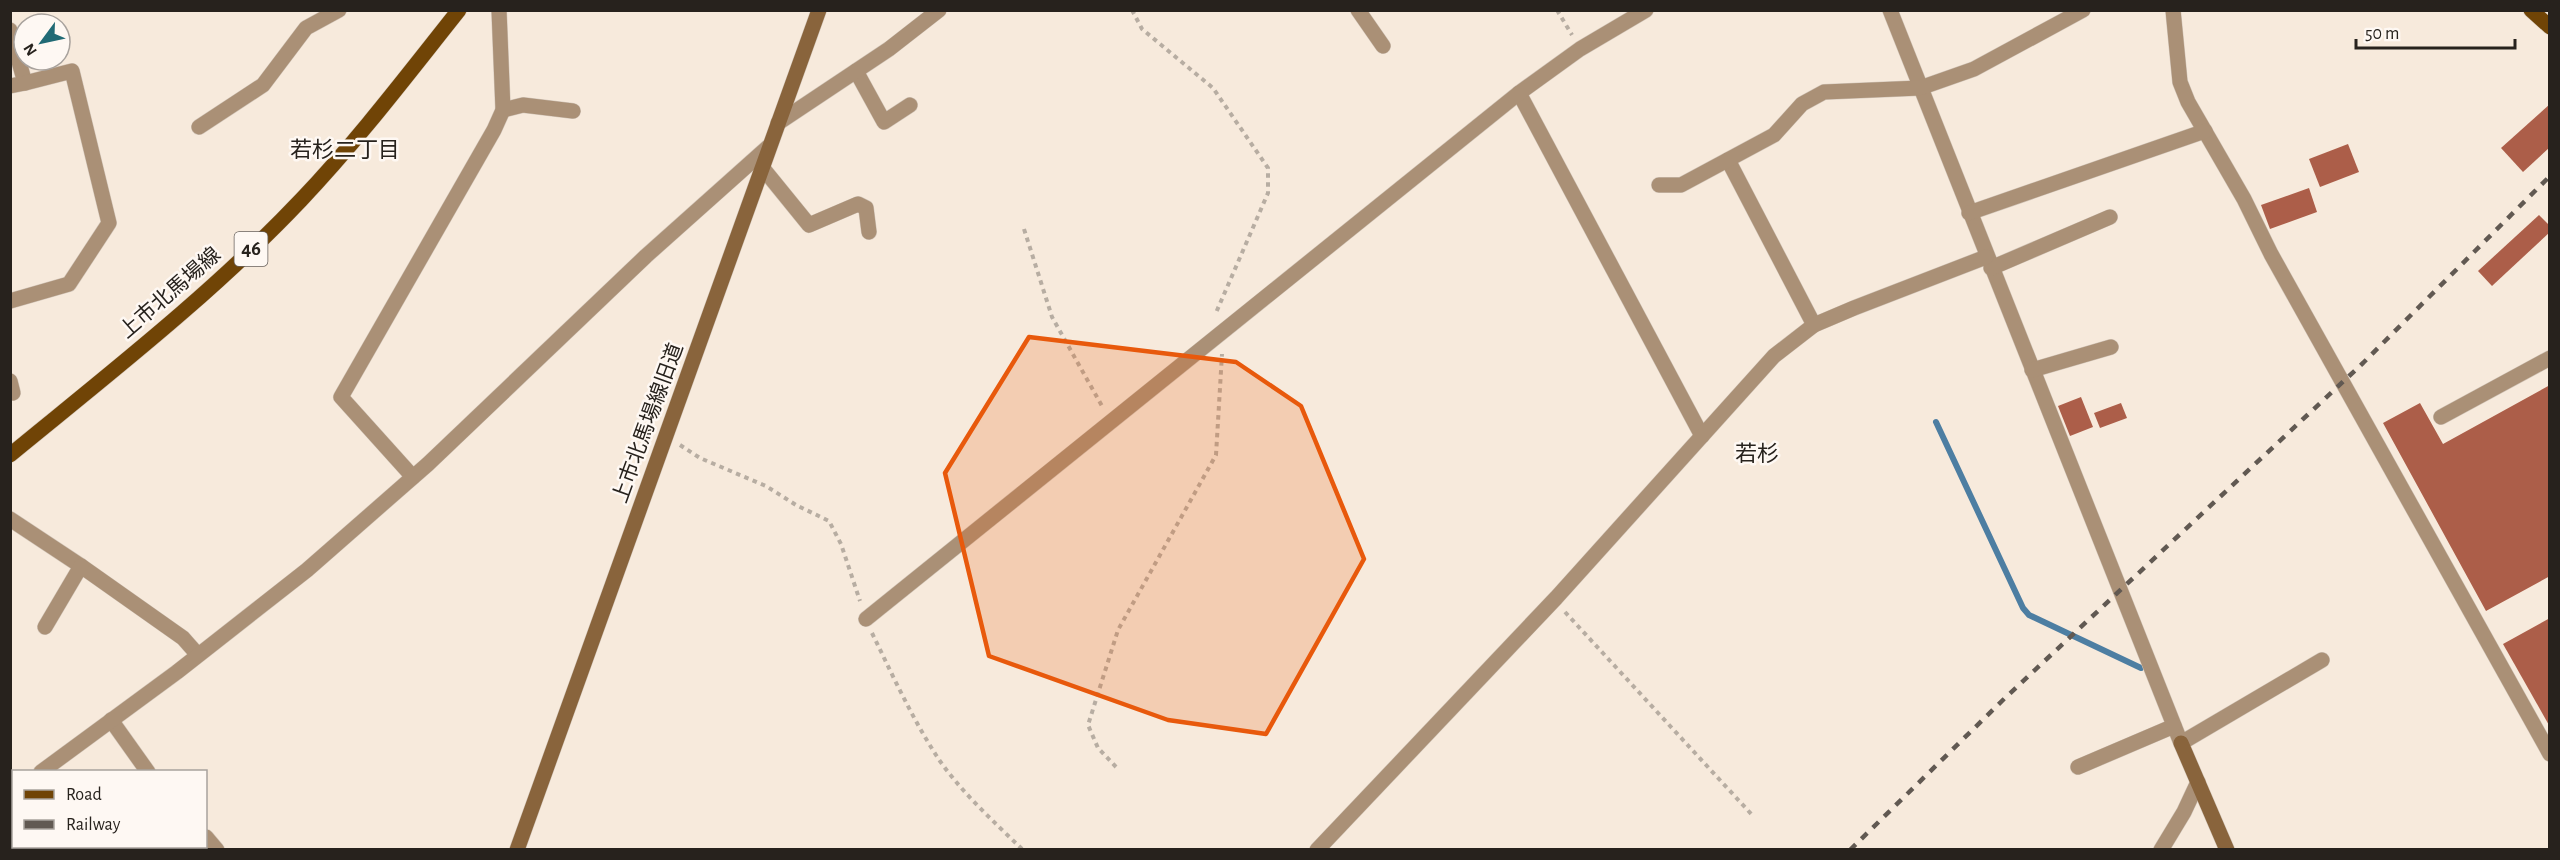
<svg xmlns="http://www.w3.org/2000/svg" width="2560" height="860" font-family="'Alegreya Sans','Noto Sans JP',sans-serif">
	<rect width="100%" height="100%" fill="#f7eadc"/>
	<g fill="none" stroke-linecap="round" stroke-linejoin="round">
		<path stroke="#4d7ea2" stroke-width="6" d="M1936 422 2023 608 2029 615 2141 668"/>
	</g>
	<g fill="#ac5e49">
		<path d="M2550 104V147L2523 172 2501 148Z"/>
		<path d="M2348 144 2359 172 2320 187 2309 159Z"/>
		<path d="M2309 188 2317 212 2270 229 2261 205Z"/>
		<path d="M2539 215 2550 226V232L2492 286 2478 271Z"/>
		<path d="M2550 385V576L2486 611 2383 423 2420 403 2443 444Z"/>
		<path d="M2081 397 2093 427 2070 436 2058 406Z"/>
		<path d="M2121 403 2127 418 2100 428 2094 413Z"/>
		<path d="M2550 618V727L2503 644Z"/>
	</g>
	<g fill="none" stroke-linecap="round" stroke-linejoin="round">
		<g stroke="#d2c6ba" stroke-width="16">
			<g id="street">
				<path d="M1358 10 1383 46"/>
				<path d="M1890 10 2181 743 2322 660"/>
				<path d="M2173 10 2180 82 2188 102 2244 199 2271 254 2550 754"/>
				<path d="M10 30 25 83 10 86"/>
				<path d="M856 71 884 122 910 105"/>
				<path d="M1519 93 1702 436"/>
				<path d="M503 110 523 105 573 111"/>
				<path d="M778 123 889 49 939 10"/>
				<path d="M199 127 263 85 306 28 339 10"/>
				<path d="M1728 160 1814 325"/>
				<path d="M761 166 809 225 858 204 866 208 869 232"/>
				<path d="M1659 185H1681L1774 135 1802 104 1824 92 1920 88 1974 69 2083 10"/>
				<path d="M1969 213 2205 131"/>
				<path d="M1991 268 2110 217"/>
				<path d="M10 301 69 284 109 223 72 71 25 83"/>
				<path d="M2032 370 2111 347"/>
				<path d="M10 381 13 393"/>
				<path d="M2441 417 2550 358"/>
				<path d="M413 477 341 397 494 130 503 110 499 10"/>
				<path d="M10 519 81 566 183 638 198 655"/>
				<path d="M866 619 1519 93 1580 49 1646 10"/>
				<path d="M45 627 81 566"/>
				<path d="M111 720 148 772"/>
				<path d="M2078 767 2174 726"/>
				<path d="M41 772 177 672 307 570 428 464 646 256 768 147"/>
				<path d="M10 794 14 791"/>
				<path d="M206 837 217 850"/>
				<path d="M1317 850 1556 598 1774 356 1814 325 1854 308 1986 257"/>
				<path d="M2161 850 2184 812 2198 782"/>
			</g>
		</g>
		<g stroke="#d2c6ba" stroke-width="16">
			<g id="secondary">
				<path d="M2181 743 2227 850"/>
				<path d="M517 850 819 10"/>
			</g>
		</g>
		<g stroke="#d2c6ba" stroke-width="16">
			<g id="primary">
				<path d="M2531 10 2550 27"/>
				<path d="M10 455C110 373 213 293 301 200 358 140 408 74 459 10"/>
			</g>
		</g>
		<g stroke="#b7ada2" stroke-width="4" stroke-dasharray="4.5 4.5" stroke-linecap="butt">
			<path d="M1132 10 1142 29 1213 88 1268 168V193L1215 315"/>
			<path d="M1557 10 1572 35"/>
			<path d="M1024 229 1052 317 1102 406"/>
			<path d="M680 445 700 458 766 486 796 505 829 521 841 544 860 601"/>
			<path d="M1565 612 1754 817"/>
			<path d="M872 633C892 674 911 716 936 755 957 788 994 822 1023 850"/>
			<path d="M1116 767 1098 748 1088 725 1118 630 1216 455 1222 354"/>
			<path d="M45 846 47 850"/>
		</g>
		<use href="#street" stroke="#aa9076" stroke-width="15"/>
		<use href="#secondary" stroke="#89643c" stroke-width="15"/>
		<use href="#primary" stroke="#704406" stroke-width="15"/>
		<path stroke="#615952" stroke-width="4.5" stroke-dasharray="8 8" stroke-linecap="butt" d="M1850 850 2005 698 2363 363 2550 176"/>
	</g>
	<path fill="#e8590c" fill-opacity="0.2" stroke="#e8590c" stroke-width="4.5" stroke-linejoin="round" d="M1029 337 1236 362 1301 406 1364 559 1266 734 1168 720 989 656 945 473Z"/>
	<g text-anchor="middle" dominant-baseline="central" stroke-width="5" stroke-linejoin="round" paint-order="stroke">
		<rect fill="#fef8f3" stroke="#68625d" stroke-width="1.5" x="234.5" y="232" width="33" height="34" rx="4.5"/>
		<g font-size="20" font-weight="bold" fill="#27221d">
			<text x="251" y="249">46</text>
		</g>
		<g font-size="21" fill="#27221d" stroke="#fef8f3">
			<text transform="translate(170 293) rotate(-41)">上市北馬場線</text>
			<text transform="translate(648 423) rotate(-70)">上市北馬場線旧道</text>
		</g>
		<g font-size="22" fill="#27221d" stroke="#fef8f3">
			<text x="345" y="150">若杉二丁目</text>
			<text x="1757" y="454">若杉</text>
		</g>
	</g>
	<rect width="2560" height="860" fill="none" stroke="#27221d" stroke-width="24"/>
	<rect x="12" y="770" width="195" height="78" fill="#fef8f3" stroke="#a8a29d" stroke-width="1.5"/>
	<rect x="24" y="790" width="30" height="9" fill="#704406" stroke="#a8a29d" stroke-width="1.5"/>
	<text x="66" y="800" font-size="18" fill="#27221d">Road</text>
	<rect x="24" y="820" width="30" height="9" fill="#615952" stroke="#a8a29d" stroke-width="1.5"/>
	<text x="66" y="830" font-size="18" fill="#27221d">Railway</text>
	<g transform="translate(42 42) rotate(237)"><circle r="28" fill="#fef8f3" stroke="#a8a29d" stroke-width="1.5"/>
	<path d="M0-4.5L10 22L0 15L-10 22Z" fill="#216a75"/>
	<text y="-9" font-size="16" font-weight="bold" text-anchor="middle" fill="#27221d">N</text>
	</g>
	<path d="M2356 39v9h159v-9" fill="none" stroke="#27221d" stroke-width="3"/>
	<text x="2365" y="39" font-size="18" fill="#27221d" stroke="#fef8f3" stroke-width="4.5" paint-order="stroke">50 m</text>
</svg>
